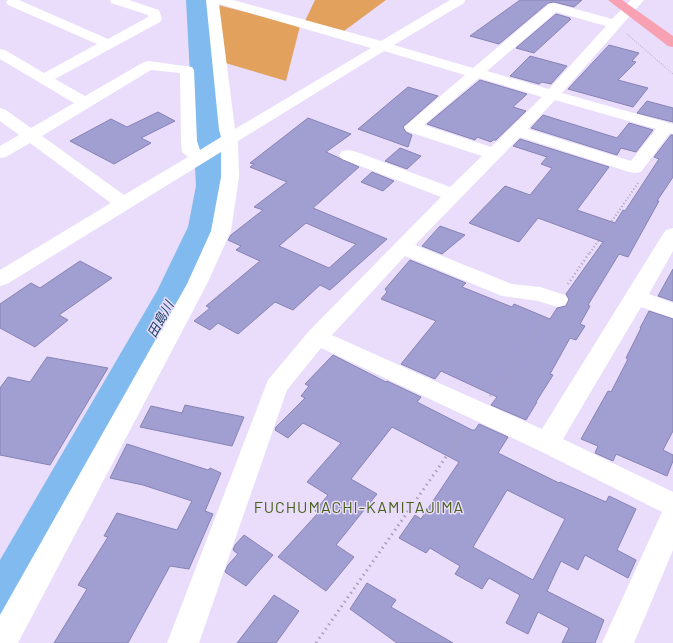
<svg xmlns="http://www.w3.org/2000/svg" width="673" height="643" font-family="Barlow,'Noto Sans JP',sans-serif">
	<rect width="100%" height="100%" fill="#eadcfb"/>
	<g fill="#e2a25e">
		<path d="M315 0H386L344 31 305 21Z"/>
		<path d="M214 4 300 26 286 81 222 62Z"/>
	</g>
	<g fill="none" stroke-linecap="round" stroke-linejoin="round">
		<path fill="#80baef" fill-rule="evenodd" d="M186 0H208L228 186 222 227 193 291 18 626 0 634V560L157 291 188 227 196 186Z"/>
	</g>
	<g fill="#a19fd2" stroke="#8683b5" fill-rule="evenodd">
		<path d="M520 0H582L574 7 554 2 548 3 499 44 470 36Z"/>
		<path d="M556 14 570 18 569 19H571L534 53 516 48Z"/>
		<path d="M609 45 639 53 632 61 636 62 618 80 648 88 633 107 568 89Z"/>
		<path d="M530 56 567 66 551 84 542 82 539 84 510 76Z"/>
		<path d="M480 80 527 94 513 107 526 111 496 140H493L491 142 477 137 475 140 427 124Z"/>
		<path d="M408 87 438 96 403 127 406 132 412 135 408 147 358 129Z"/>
		<path d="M647 101 673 108V122L637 113Z"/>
		<path d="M158 112 175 121 141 138 151 143 114 164 70 141 111 119 127 127Z"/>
		<path d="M543 115 617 138 629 123 653 130 636 152 621 148 617 155 531 128Z"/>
		<path d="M308 118 351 134 326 152 359 167 313 208 387 239 330 290 320 285 293 310 275 302 238 334 218 323 210 330 194 321 210 308 206 306 260 261 236 250 241 246 228 240 231 235 263 210 254 207 287 182 250 167 254 164 250 163ZM306 223 345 240 356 244 329 268 279 246Z"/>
		<path d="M671 135H673V177L657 201H659L628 257 619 254 588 305 590 306 580 324 585 326 576 340 570 338 550 374 553 375 536 402H537L526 420 491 405 497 397 441 371 435 379 401 364 436 321 381 299 387 292 385 289 410 260 466 283 462 287 512 307 514 304 550 319 557 308 566 306 569 299 566 294 603 242 538 218 519 242 469 223 505 186 530 195 552 168 541 164 547 157 513 146 520 139 609 167 577 210 615 223 623 210 625 211 659 159 654 157Z"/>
		<path d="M400 148 421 156 407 169 385 161Z"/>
		<path d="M372 172 394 181 383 191 361 182Z"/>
		<path d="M440 226 465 235 442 254 422 246Z"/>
		<path d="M80 261 112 278 59 315 68 320 35 347 0 328V304L31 283 40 288Z"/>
		<path d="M673 269V301L658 296Z"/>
		<path d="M649 311 673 319V431L663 450 673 455V461L667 476 616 454 613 461 595 453 598 446 581 439 608 391 611 392 628 359 626 358 641 328H640Z"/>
		<path d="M333 355 386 382 387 381 421 397 417 402 472 430H475L479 424 508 437 498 453 559 483 560 482 606 502 609 496 636 509 617 550 636 560 628 578 585 555 578 570 561 561 547 591 604 620 595 643H562L569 628 538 612 528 634 506 623 520 595 489 578 482 589 455 574 460 566 430 548 426 553 399 538 415 515 421 519 459 462 392 427 351 479 377 494 336 545 354 557 326 591 278 557 318 513 315 511 328 495 307 482 341 443 303 423 288 438 275 430 276 427 305 398 301 396 309 386 305 384ZM507 490 565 519 533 580 473 547Z"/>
		<path d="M47 357 108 368 50 465 0 455V388L8 377 30 382Z"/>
		<path d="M185 405 244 417 232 446 140 427 151 406 182 413Z"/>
		<path d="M127 444 208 470 210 468 221 473 205 511 213 514 189 569 170 566 128 643H54L87 589 78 585 108 537 104 536 117 513 177 530 192 501 143 485 110 478Z"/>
		<path d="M244 535 273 555 246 586 225 572 228 565 238 554 233 550 235 545Z"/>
		<path d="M367 583 396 600 391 607 453 643H397L350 609Z"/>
		<path d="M274 595 299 611 276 643H237Z"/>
	</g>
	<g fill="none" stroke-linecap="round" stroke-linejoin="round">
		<path stroke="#ac9fbb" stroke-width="1.5" stroke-dasharray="0.5 2" stroke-linecap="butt" d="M627 34 673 74"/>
		<path stroke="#ac9fbb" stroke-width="2" stroke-dasharray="1 2.5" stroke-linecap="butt" d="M590 253 638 183"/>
		<g stroke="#ac9fbb" stroke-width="2.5" stroke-dasharray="1 3" stroke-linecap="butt">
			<path d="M568 284 590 252"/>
			<path d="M490 396 547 315"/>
		</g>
		<path stroke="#ac9fbb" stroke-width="3" stroke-dasharray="1.5 4" stroke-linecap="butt" d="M316 643 467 427"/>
		<path fill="#fff" fill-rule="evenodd" d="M8 0H19L108 39 148 17V15L111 3 110 0H129L159 10 162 19 160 22 55 79 85 96 144 62 149 61 192 67 194 70 197 141 200 150 221 137 219 130 206 0H233L381 41 450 0H465L464 3 394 45 473 68 549 4 554 3 612 19 631 0H644L562 93 673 124V134L670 133 641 172 635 173 629 172 520 137 415 245 512 284 540 287 565 295 568 300 565 305 557 307 538 301 502 296 405 256 332 335 542 429 663 234 666 230 673 228V251L649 294 673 303V318L641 307 563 439 673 492V550L634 643H602L662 512 538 450 321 348 287 390 199 643H167L268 380 309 331 441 197 342 159 339 155 342 151 348 150 354 151 450 187 482 156 406 131 404 127 465 75 384 51 238 141 239 177 231 231 207 284 18 643H0V615L187 284 211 231 221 177V152L7 284 0 286V270L111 203 30 143 6 157 0 158V146L19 135 0 121V108L6 110 31 128 74 103 0 59V49L5 50 44 73 97 44 8 5 6 2ZM219 4 371 48 235 129ZM556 12 606 26 549 89 487 71ZM151 70 180 73 181 141 182 152 188 157 124 195 42 136ZM479 78 542 97 491 147 424 125ZM555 100 656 129 631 161 528 129Z"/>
		<path fill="#f8a1b3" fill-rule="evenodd" d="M608 0H622L673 36V47L668 46Z"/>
	</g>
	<g text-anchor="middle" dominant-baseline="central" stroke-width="3" stroke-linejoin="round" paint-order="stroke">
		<g font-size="13" font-style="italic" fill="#0d395c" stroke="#eadcfb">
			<text transform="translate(160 319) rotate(-61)">田島川</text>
		</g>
		<g font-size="16" letter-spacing="1" fill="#48611a" stroke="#eadcfb">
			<text x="359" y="506">FUCHUMACHI-KAMITAJIMA</text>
		</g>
	</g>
</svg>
